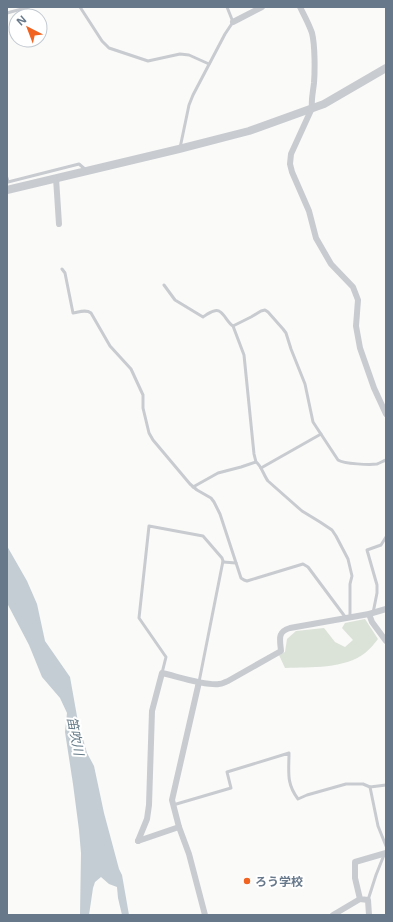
<svg xmlns="http://www.w3.org/2000/svg" width="393" height="922" font-family="'Open Sans','Noto Sans JP',sans-serif">
	<rect width="100%" height="100%" fill="#fafaf8"/>
	<path fill="#dbe2d8" d="M365 619 378 639C374 644 370 649 365 653 345 669 310 667 285 668L279 655 285 652 287 639 296 631 324 628 335 642 345 647 353 640 342 628 345 623Z"/>
	<path fill="#c3cdd3" d="M7 546 27 581 37 604 45 641 70 677 78 722 87 753 94 766 104 813 119 869 122 875 129 915H122L118 898 117 887 109 884 101 877 95 882 93 888 89 915H80L81 853 79 830 73 784 65 732 67 713 60 698 42 677 29 645 7 603Z"/>
	<g fill="none" stroke-linecap="round" stroke-linejoin="round">
		<g stroke="#c8cbd0" stroke-width="3">
			<path d="M80 7 102 41 109 48 148 61 180 54 189 55 209 64"/>
			<path d="M7 13 29 7"/>
			<path d="M180 148 189 105 193 95 225 34 233 22 227 7"/>
			<path d="M7 178 8 182 79 164 86 170"/>
			<path d="M62 269 65 273 73 313C79 312 86 309 91 313L110 346 131 369 143 395V408L149 433 153 440 190 484 197 490 211 498 214 502 220 514 241 578 244 580 247 581 303 564 308 567 346 618"/>
			<path d="M164 285 175 300 203 317C206 315 210 312 214 311 223 308 226 322 233 326L251 317 261 311 265 310 268 312 283 329 286 333 291 349 305 384 313 422 338 460C344 464 370 465 377 464 380 463 383 461 386 460"/>
			<path d="M233 326 244 355 254 454 256 462"/>
			<path d="M261 468 321 434"/>
			<path d="M193 487 218 473 241 467 256 462C261 465 264 476 268 481L302 511 320 522 332 530 336 536 348 559 352 576 350 584V617"/>
			<path d="M223 562 236 563"/>
			<path d="M373 613 377 593V585L367 550 381 545 386 537"/>
			<path d="M162 673 166 657 139 618 149 526 203 536 222 558 223 561 199 682"/>
			<path d="M370 787 378 826 386 846"/>
			<path d="M173 805 231 788 227 772 289 753C289 772 286 783 298 799L307 795 346 784H363L370 787 386 785"/>
			<path d="M368 900 376 875 384 855"/>
		</g>
		<g stroke="#c8cbd0" stroke-width="6">
			<path d="M300 7C304 15 309 24 312 33 315 45 315 70 314 83 313 92 311 100 312 108L291 154 290 164 292 172 309 211 316 238 331 264 353 287 358 300 356 326 360 348 374 388 386 414"/>
			<path d="M233 22 262 7"/>
			<path d="M56 178 59 224"/>
			<path d="M369 614 372 622 386 641"/>
			<path d="M199 682 172 800 179 827 189 854 205 915"/>
			<path d="M138 841 147 819 149 805 152 711 162 673C176 676 205 686 219 684 222 684 225 682 228 681L281 651C280 639 277 632 290 628L369 614 386 609"/>
			<path d="M138 841 179 827"/>
			<path d="M333 915 360 899"/>
			<path d="M369 915 368 900 360 899 355 878V862L386 853"/>
		</g>
		<path stroke="#c8cbd0" stroke-width="8" d="M7 190 179 149 249 131 324 104 386 68"/>
	</g>
	<circle fill="#f16321" stroke="#fff" stroke-width="1.5" cx="247" cy="881" r="4"/>
	<g text-anchor="middle" dominant-baseline="central" stroke-width="4" stroke-linejoin="round" paint-order="stroke">
		<g font-size="12" font-weight="bold" fill="#67788b" stroke="#fff" text-anchor="start">
			<text x="255" y="881">ろう学校</text>
		</g>
		<g font-size="13" font-style="italic" fill="#637986" stroke="#fff">
			<text transform="translate(76 736) rotate(79)">笛吹川</text>
		</g>
	</g>
	<rect width="393" height="922" fill="none" stroke="#67788b" stroke-width="16"/>
	<g transform="translate(28 28) rotate(318)"><circle r="19" fill="#ffffff" stroke="#c2c9d1"/>
	<path d="M0-3L7 15L0 10L-7 15Z" fill="#f16321"/>
	<text y="-6" font-size="11" font-weight="bold" text-anchor="middle" fill="#67788b">N</text>
	</g>
</svg>
